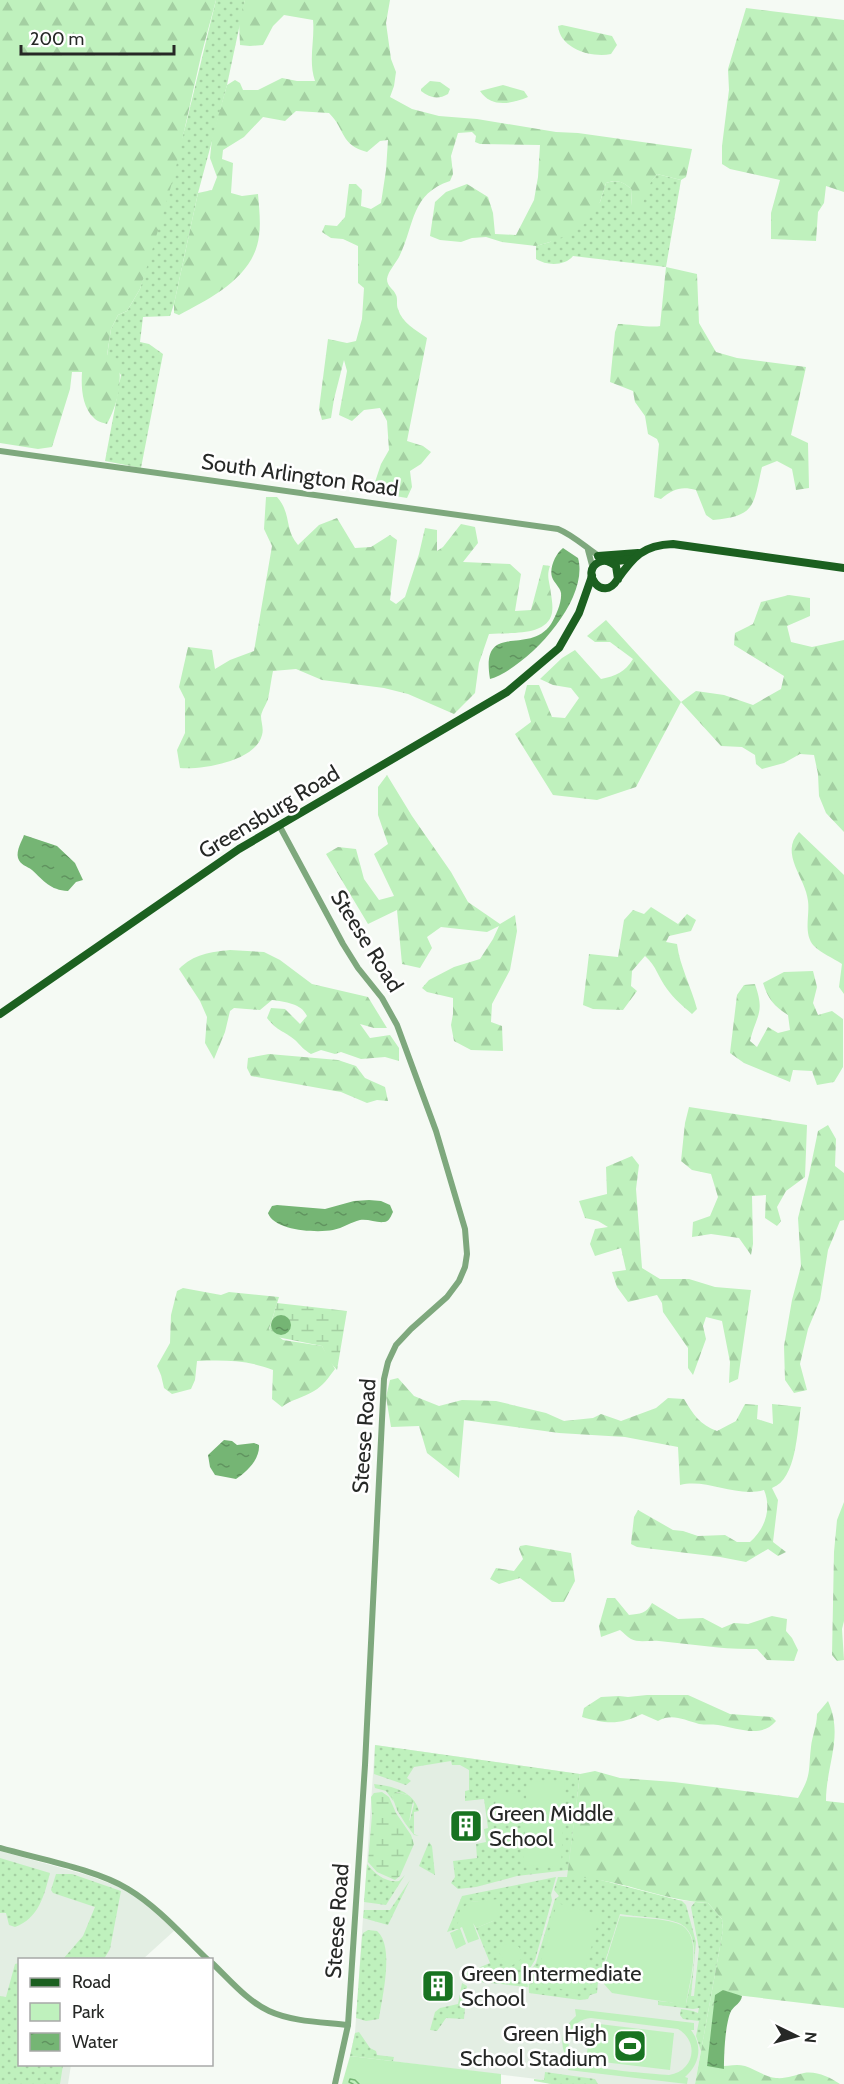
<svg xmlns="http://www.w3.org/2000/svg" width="844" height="2084" font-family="Cabin,sans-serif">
	<defs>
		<pattern id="grass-dots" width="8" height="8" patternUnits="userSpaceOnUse" patternTransform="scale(1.5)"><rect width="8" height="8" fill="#bff1bd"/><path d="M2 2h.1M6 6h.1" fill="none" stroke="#a4cfa2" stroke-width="1.8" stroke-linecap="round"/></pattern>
		<pattern id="forest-firs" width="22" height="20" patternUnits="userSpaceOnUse" patternTransform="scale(1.5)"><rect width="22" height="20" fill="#bff1bd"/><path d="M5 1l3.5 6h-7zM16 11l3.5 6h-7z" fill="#a4cfa2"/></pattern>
		<pattern id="wetland-marsh" width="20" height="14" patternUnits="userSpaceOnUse" patternTransform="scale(1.5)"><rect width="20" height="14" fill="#bff1bd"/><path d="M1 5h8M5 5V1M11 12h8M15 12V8" fill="none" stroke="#a4cfa2"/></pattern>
		<pattern id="water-ripples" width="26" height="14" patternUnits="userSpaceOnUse" patternTransform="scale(1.5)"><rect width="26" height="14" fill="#75b574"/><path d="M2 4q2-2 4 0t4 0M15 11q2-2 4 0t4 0" fill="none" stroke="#60935f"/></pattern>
	</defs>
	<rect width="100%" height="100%" fill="#f5faf4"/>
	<g fill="#e3eee3">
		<path d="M375 1745 580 1774 568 1877 672 1899 696 1902 723 1930 695 2084H578L350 2056 355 2033Z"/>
		<path d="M0 1851 87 1875 125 1889 146 1903 175 1930 143 1959 20 1960V2064L71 2065 68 2084H0Z"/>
	</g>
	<g fill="url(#grass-dots)">
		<path d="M216 0H245L227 85 198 193 174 304 170 316 143 317 140 342 149 344 163 354 141 468 105 461 121 375 107 356 111 329 118 315 127 311 140 289 186 124Z"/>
		<path d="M657 174 681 180 666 267 573 256C565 266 547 266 536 259V246L550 242 600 202 606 183C618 179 624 182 632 190L631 206Z"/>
		<path d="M375 1745 580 1774 568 1870 517 1876 476 1887 458 1889 451 1883 455 1877 453 1861 477 1858 476 1844 486 1842 484 1829 488 1828 484 1799 465 1801V1791L469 1790V1770L460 1765H452L451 1761 414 1767 407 1778 411 1781 406 1785 374 1774Z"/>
		<path d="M374 1784C392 1786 414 1791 419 1811L414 1812V1834L419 1836 414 1835 405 1823 410 1820 414 1804 408 1795 397 1792 392 1796 394 1802 386 1791 375 1788Z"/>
		<path d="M429 1842 432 1846 435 1875 419 1866Z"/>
		<path d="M0 1858 50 1873C44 1896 39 1918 15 1927L9 1925 6 1913H0Z"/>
		<path d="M367 1864C375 1874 386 1883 399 1881L405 1875 386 1905 364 1902Z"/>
		<path d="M56 1874H72L121 1891 110 1949 104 1959H63L83 1936 95 1907 53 1893 51 1890Z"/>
		<path d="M556 1877 551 1895 552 1900 535 1960 526 1975 528 1987 471 1981 469 1983 462 1979 464 1974 490 1963 476 1928 493 1921 499 1900 470 1902 457 1929 447 1932 462 1896Z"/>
		<path d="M558 1877H589L682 1901 686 1905 696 1942 691 1996H694L699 1949 691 1907 695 1902 708 1903 722 1919 723 1930 701 2051 696 2036 699 2021 683 2019 680 2015 681 2009 693 2011 698 2013 699 2008 693 2009 658 2005V2001L686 2004C690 1982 707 1932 676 1922 659 1917 638 1917 620 1914L602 1971 599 1970 597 1993 590 1995 588 1999 580 2000 529 1993 528 1974 536 1963 555 1899 559 1896 554 1890Z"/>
		<path d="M410 1880 388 1925 363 1918 364 1910H390Z"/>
		<path d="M368 1930 377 1931C395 1946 382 1998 379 2019L366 2021 356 2018 362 1937 363 1933Z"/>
		<path d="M19 1963 20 2064 63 2065 60 2084H0V1996L6 1997 15 1964Z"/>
		<path d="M462 1983 467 1986 464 2019 446 2018 437 2031 430 2030 435 2012 440 2008 458 2004Z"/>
		<path d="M359 2032 370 2048 376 2051 377 2055 394 2057 393 2061 350 2056 355 2033Z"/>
		<path d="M545 2072 595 2079 598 2084H551L534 2081V2079L544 2080Z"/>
	</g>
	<g fill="url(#forest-firs)">
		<path d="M0 0H216L201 56 174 176 151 254 140 289 127 311 118 315 111 329 107 355 118 361C123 383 117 405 107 424 103 423 96 421 94 418 82 407 81 387 82 372H72L70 389 52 447 38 449 0 443Z"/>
		<path d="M245 0H390L386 23 391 59 396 72 394 86 390 97 412 109 439 116 477 119 556 132 578 133 692 149 686 177 681 180 657 174 651 182 639 213 631 206 632 190C624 182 617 179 606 183L600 202 587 222 570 234 550 242 536 246 502 242 486 237 472 238 461 242 440 240 430 236 435 202 446 192 467 184 488 197 493 213 495 234 516 235 534 200 538 177 540 145 480 144 475 142 476 136 472 132 458 133 451 156 453 174 450 181C411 194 415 223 400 255 397 262 388 271 387 279 387 287 394 289 396 295 398 299 396 305 398 309 402 323 416 330 427 338L407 441 423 446 431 452 421 464 410 471 412 487 407 498 383 494 374 485 381 464 389 450 387 421 380 408 364 410 352 421 339 415 347 371 344 360 334 399 331 418 322 420 319 409 328 339 347 343 356 341 362 319 364 288 358 283V246L343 239 331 238 322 232 325 225 337 226 345 217 349 184H356L362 190 361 206 371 209 381 203 386 170 388 140 380 141 367 152C340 145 346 130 329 113L296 111 285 121 263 117 244 137 223 150 222 159 233 163 231 193 242 196 258 194C259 207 261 223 259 236 254 277 211 298 179 315L174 313V304L198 193 212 190 217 177 210 158 212 138 227 85 235 80 240 83 243 90H258L282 78 297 81H315C308 60 315 41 313 20L284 15 273 26 263 45 250 46 240 45 239 21Z"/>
		<path d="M746 8 844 20V192L826 186 824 203 818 212 816 241 771 239V213L780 180 730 169 722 164V146L729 90 728 69Z"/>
		<path d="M562 25 612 36 617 45 611 54C592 58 560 49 558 26Z"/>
		<path d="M430 81 440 82 450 89 448 94C438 100 430 98 421 91V89Z"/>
		<path d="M503 85 524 91 528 97C511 104 491 108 480 91Z"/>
		<path d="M666 267 697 274 699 323 716 352 737 358 806 367 791 435 808 443 809 488 796 490 792 469 777 461 762 467C753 506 756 516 713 520L706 515 696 490C681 486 673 489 661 499L654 497 659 444 657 439 648 434 645 416 635 402 633 391 610 382 615 332 618 324C629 324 652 328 660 326Z"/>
		<path d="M266 497H277C292 514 284 529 298 545L319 525 337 518 355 548 371 547 390 535 397 540 390 600 396 604 405 597 419 554 425 528 437 530V551L443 547 461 524 475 527 478 543 463 562 510 564 521 574 515 611 531 610 543 565 550 566C546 577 550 582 551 594 552 600 553 607 552 613 547 637 509 632 489 634L479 663 475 693 454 714 408 694 384 688 322 680 296 669 273 671C271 680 270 690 268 699 266 705 262 710 261 716 261 722 264 729 262 735 256 761 202 770 180 768L177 750 185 733V699L179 687 188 647 212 650 215 669 230 660 254 651 272 546 264 529Z"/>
		<path d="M789 595 810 598V616L787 626 791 642 812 647 844 640V832L826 813 819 796 818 774 814 755 800 754 784 763 762 769 756 764 755 755 742 747 721 746 681 702 636 787 597 800 553 795 515 734 531 722 524 697 527 685H539L552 717 565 718 579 698 571 688 553 685 540 679 562 658 575 650 601 679C616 676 625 672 633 659L610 642H595L587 636 606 620 681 702 696 691 724 695 753 705 781 689 784 676 734 645 735 633 753 624 761 602Z"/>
		<path d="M387 775 412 816 451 872 468 902 500 924 515 915 517 931 510 970 492 1004 491 1022 502 1026 503 1051 471 1050 454 1041 451 1025 453 1014V998L427 992 422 988 429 980 454 967 480 959 493 939 499 926 487 932 441 927 427 937 432 948 420 968 402 964 397 910 368 924 326 854 338 847 356 849 364 879 379 900 394 896 374 854 388 844 378 815V787Z"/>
		<path d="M799 832 844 875V994L839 987 842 964C833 958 821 953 814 946 803 934 810 915 808 901 806 878 779 854 799 832Z"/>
		<path d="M651 907 678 924 687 914 696 920 691 931 669 936 666 942 677 944C680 967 691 986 697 1009L692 1014C683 1006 674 999 667 989 658 977 657 967 645 956L632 971 631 986 637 991 623 1010 593 1009 583 1005 589 954 618 957 624 920 633 910 644 914Z"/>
		<path d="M230 950 264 952 280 960 312 984 368 997 387 1028H374L360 1024 370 1038 390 1035 399 1048V1061L385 1057 361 1059 341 1052 335 1054 321 1050 311 1054C304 1050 300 1045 295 1040 283 1030 278 1032 267 1018L271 1008 285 1009 300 1024 307 1016C301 1003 285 1002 272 1000L260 1010 234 1008 230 1011 225 1032 214 1059 205 1043 207 1017 200 1001 179 969C194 954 210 952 230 950Z"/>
		<path d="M813 971 817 987 813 1003 818 1015 832 1011 843 1019V1067L834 1082 817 1085 812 1071 793 1070 790 1082 744 1063 730 1053 737 995 744 985 755 984C765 1014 757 1013 750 1041L757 1047 768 1027 778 1033 790 1030 788 1015C774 1006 768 999 763 983L784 972Z"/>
		<path d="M269 1054 338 1060 356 1066 365 1078 385 1087 388 1101 377 1100 367 1103 341 1092 251 1076 247 1068 248 1058Z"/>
		<path d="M689 1107 807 1125 805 1177 786 1191 777 1207 781 1221 777 1226 765 1218 766 1195 752 1196 753 1244 751 1255 739 1238 711 1234 692 1237 693 1222 710 1216 718 1197 711 1174 692 1170 681 1161 685 1123Z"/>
		<path d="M828 1125 836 1139 835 1166 844 1173V1220L840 1221 828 1250 820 1300 808 1329 800 1364 807 1390 794 1393 785 1380 784 1346 792 1300 801 1266 798 1218 809 1175 818 1131Z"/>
		<path d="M632 1156 639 1165 636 1189 642 1268 660 1279H689L715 1287 751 1290 738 1379 729 1383 730 1362 722 1321 706 1317 703 1326 706 1339 693 1375 688 1368V1348L663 1312 662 1303 657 1295 628 1302 617 1287 612 1272 626 1270 621 1248 595 1256 590 1244 595 1229 608 1227 598 1221 585 1218 579 1201 607 1194 606 1167Z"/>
		<path d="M183 1288 221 1295 229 1292 279 1297 269 1329 283 1340 322 1346 335 1369C329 1377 323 1386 314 1391 303 1398 292 1399 282 1407L272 1399 273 1370C248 1360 224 1360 197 1361L195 1380 191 1389 172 1394 164 1388 161 1375 157 1366 170 1343 171 1315 177 1291Z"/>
		<path d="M398 1378 414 1396 439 1406 462 1400 496 1401 546 1413 564 1421 593 1418 601 1414 621 1421 656 1408 668 1398 684 1399C693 1414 700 1425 717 1431L736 1421 745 1404 758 1405 757 1419 773 1424 772 1404 801 1407C797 1430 797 1479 772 1488L778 1500 773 1542 786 1552 778 1556 768 1549 746 1562 720 1557 637 1547 631 1544 634 1517 638 1510 673 1530 683 1531 698 1536 725 1535 737 1542H750C765 1529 772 1509 764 1490 736 1498 707 1478 680 1485L678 1447 625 1437 559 1433 464 1420 459 1478 427 1453 419 1426 391 1427 386 1397 390 1380Z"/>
		<path d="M844 1502V1621L842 1629 844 1660 837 1661 832 1655 834 1552 837 1520Z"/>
		<path d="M526 1545 571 1553 575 1581 564 1602H552L520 1578 499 1584 490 1579 496 1568 514 1571 523 1559 519 1549 520 1546Z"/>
		<path d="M607 1598H615L629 1615C640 1614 647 1613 652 1603L678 1619 703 1618 722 1628 734 1623 748 1624 772 1616 787 1619 786 1631 792 1638 798 1650 794 1661 767 1660 757 1649C724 1650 692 1644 659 1641 650 1640 638 1643 631 1639 627 1637 623 1632 620 1630L601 1637 599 1626Z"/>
		<path d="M647 1695H688L730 1714 772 1717 776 1721C761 1739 738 1728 718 1725 712 1724 705 1725 699 1724 684 1720 672 1713 658 1721L642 1714C620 1725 606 1724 582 1717L584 1708 601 1697 619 1696 628 1697Z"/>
		<path d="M828 1701C844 1736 826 1765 826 1801L844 1803V2008L736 1995 723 1990 707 2065C723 2069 732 2063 745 2066 755 2069 765 2077 776 2078 786 2079 795 2075 804 2073 817 2071 829 2077 840 2084H695L723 1930 722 1919 708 1903C659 1900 617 1877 567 1877L580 1774 595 1771 620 1778 674 1782 798 1798C812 1774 808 1772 811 1747 812 1736 817 1726 817 1714Z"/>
	</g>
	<g fill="url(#wetland-marsh)">
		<path d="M277 1303 347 1311 337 1370 329 1361 322 1346 272 1336 269 1330Z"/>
		<path d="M382 1792 389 1797 396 1813 411 1835 414 1844 400 1876 395 1880 377 1872 368 1862 372 1815 371 1797 374 1793Z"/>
		<path d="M395 1792 408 1795 413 1801 409 1822 405 1823 397 1810 392 1796Z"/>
	</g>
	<g fill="#bff1bd" fill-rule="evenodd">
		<path d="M527 1781 565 1782 561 1867 523 1865Z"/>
		<path d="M519 1793 523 1806 520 1816C511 1822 502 1823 494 1816L496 1797 499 1794Z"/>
		<path d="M499 1899 501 1912 493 1921 476 1928 473 1923 479 1939 468 1943 462 1927 460 1928 466 1944 456 1949 450 1933 459 1929H457L460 1910 470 1902Z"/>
		<path d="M557 1903 600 1915 579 1994 535 1982Z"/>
		<path d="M620 1916C638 1918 659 1918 676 1923 706 1931 689 1983 686 2005L612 1993 604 1984 606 1961Z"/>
		<path d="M511 1942 519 1947 524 1957 510 1967 507 1966 498 1951 502 1946Z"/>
		<path d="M575 2009 694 2023V2030H691C703 2046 700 2064 685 2077L688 2078 687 2084 568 2070 570 2063C558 2047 560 2029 576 2016ZM591 2018 678 2029C700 2042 694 2071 669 2075 653 2074 591 2069 580 2063 570 2057 566 2044 570 2034 573 2024 581 2019 591 2018Z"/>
		<path d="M591 2023 674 2033 670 2070 586 2060Z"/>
		<path d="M350 2056 501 2074V2084H342Z"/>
	</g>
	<g fill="url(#water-ripples)">
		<path d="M563 548 578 558C590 600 528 667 490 679 480 619 529 657 551 624 556 616 562 602 561 593 560 587 554 583 552 577 549 568 556 553 563 548Z"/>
		<path d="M24 835 57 846 75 863 83 880 76 882 68 891C50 890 44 881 32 870 27 866 20 865 18 858 16 850 22 841 24 835Z"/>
		<path d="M369 1200 381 1201 390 1205 393 1212C391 1216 389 1222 384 1222 377 1223 369 1219 360 1220 351 1222 343 1228 333 1230 317 1233 274 1231 268 1213L272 1206 277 1205 325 1209 354 1201Z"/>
		<circle cx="281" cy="1325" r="10"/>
		<path d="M224 1440 232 1441 237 1445 254 1443 259 1445C260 1459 247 1472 236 1479L215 1475 210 1467 208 1455Z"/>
		<path d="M723 1990 742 1996C741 2003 735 2005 731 2011 725 2024 724 2054 724 2069L707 2066 715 1995Z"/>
	</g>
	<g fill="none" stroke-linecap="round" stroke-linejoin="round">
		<path stroke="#75b574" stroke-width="1.5" d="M353 2084 349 2082 350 2079 355 2080 359 2084"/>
		<g stroke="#7ea87d" stroke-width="6">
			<path d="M0 451 558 529C575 536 587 549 602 558"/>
			<path d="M588 550 593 569"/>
			<path d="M279 825 343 944 358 968 382 998 397 1025 436 1131 465 1229 467 1254 465 1267 459 1281 447 1297 411 1329 396 1345 388 1362 384 1379 365 1765 348 2025 335 2084"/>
			<path d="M0 1848C38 1859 95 1869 128 1889 158 1907 183 1936 208 1960"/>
			<path d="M212 1963C229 1979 247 2001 269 2011 293 2022 323 2022 348 2025"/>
		</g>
		<g stroke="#1c6020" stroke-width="8">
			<path d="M598 556 638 553"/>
			<path d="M610 562 632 559"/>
			<path d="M618 579 616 566C611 562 606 559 599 562 579 572 603 603 617 580 633 557 643 545 673 544L844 568"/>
			<path d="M0 1014 239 849 507 692 559 648 579 613 592 576"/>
		</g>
	</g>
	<defs>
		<g id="building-square" transform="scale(1.725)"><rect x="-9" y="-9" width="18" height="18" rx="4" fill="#187321" stroke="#fff"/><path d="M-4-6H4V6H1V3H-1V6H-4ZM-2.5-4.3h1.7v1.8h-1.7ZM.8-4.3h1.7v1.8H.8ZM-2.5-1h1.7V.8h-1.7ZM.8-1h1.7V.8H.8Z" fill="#fff"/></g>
		<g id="stadium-square" transform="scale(1.725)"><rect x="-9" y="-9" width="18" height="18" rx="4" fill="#187321" stroke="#fff"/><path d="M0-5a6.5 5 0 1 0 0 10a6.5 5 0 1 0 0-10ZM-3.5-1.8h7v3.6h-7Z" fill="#fff"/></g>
	</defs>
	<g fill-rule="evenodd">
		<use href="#building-square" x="466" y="1826"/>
		<use href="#building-square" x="438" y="1986"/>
		<use href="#stadium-square" x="630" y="2046"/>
	</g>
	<g text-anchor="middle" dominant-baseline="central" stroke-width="5" stroke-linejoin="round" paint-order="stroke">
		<g font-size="22" fill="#262826" stroke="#fff">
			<text transform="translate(300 475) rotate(8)">South Arlington Road</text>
			<text transform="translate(269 812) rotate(-31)">Greensburg Road</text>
			<text transform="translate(367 941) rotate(58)">Steese Road</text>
			<text transform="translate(364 1436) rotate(-86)">Steese Road</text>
			<text transform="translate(337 1921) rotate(-86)">Steese Road</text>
		</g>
		<g font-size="22" fill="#262826" stroke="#fff" text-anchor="start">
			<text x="489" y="1813">Green Middle<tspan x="489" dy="25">School</tspan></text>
			<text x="461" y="1973">Green Intermediate<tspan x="461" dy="25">School</tspan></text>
			<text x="607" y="2033" text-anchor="end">Green High<tspan x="607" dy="25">School Stadium</tspan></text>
		</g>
	</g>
	<rect x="18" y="1958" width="195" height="108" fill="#ffffff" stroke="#a8a9a8" stroke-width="1.5"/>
	<rect x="30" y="1978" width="30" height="9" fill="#1c6020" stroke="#a8a9a8" stroke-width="1.5"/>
	<text x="72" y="1988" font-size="18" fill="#262826">Road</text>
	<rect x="30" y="2003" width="30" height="18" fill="#bff1bd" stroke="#a8a9a8" stroke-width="1.5"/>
	<text x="72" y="2018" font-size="18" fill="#262826">Park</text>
	<rect x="30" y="2033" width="30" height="18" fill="url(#water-ripples)" stroke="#a8a9a8" stroke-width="1.5"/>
	<text x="72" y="2048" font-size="18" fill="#262826">Water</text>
	<g transform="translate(796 2036) rotate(95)" stroke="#ffffff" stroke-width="4.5" paint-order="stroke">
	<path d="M0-4.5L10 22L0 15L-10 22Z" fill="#262826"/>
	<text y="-9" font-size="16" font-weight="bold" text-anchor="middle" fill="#262826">N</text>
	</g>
	<path d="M21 45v9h153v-9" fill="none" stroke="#262826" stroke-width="3"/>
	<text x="30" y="45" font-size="18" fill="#262826" stroke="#ffffff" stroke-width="4.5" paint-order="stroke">200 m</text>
</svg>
